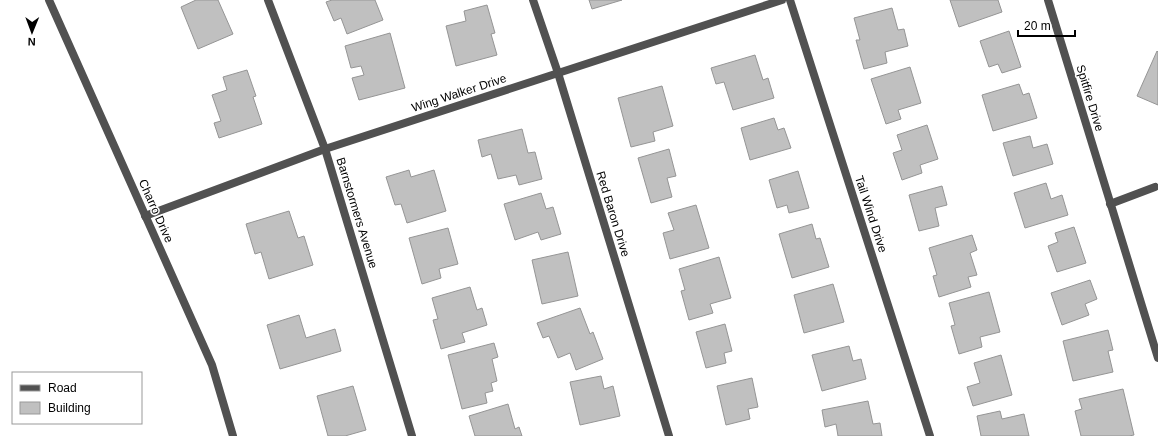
<svg xmlns="http://www.w3.org/2000/svg" width="1158" height="436" font-family="Arial,sans-serif">
	<rect width="100%" height="100%" fill="#fff"/>
	<g fill="#c0c0c0" stroke="#959595">
		<path d="M196 0H218L233 34 198 49 181 7Z"/>
		<path d="M332 0H375L383 20 347 34 341 18 334 21 326 2Z"/>
		<path d="M589 0H622L592 9Z"/>
		<path d="M950 0H998L1002 12 959 27Z"/>
		<path d="M487 5 495 33 491 34 497 55 456 66 446 26 466 21 464 11Z"/>
		<path d="M892 8 898 30 904 29 908 46 885 52 887 63 864 69 856 40H860L854 18Z"/>
		<path d="M1009 31 1021 67 1002 73 998 64 989 67 980 41Z"/>
		<path d="M390 33 405 88 359 100 352 78 364 75 361 66 351 68 345 46Z"/>
		<path d="M1157 51 1158 52V105L1137 96Z"/>
		<path d="M755 55 763 80 768 78 774 98 733 110 724 82 716 84 711 68Z"/>
		<path d="M910 67 921 103 898 110 901 119 886 124 871 79Z"/>
		<path d="M247 70 256 96 253 97 262 124 219 138 214 123 221 121 212 95 227 90 223 77Z"/>
		<path d="M1019 84 1023 95 1029 93 1037 118 993 131 982 95Z"/>
		<path d="M662 86 673 126 653 132 655 141 631 147 618 98Z"/>
		<path d="M774 118 778 130 784 128 791 148 750 160 741 128Z"/>
		<path d="M927 125 938 159 920 165 922 173 902 180 893 153 902 150 897 135Z"/>
		<path d="M522 129 528 153 535 152 542 179 519 185 516 175 498 179 491 154 482 157 478 140Z"/>
		<path d="M1030 136 1033 148 1047 144 1053 164 1013 176 1003 143Z"/>
		<path d="M669 149 676 176 667 178 672 197 651 203 638 158Z"/>
		<path d="M409 170 411 177 434 170 446 211 407 223 401 204 395 205 386 177Z"/>
		<path d="M798 171 809 208 789 213 787 205 777 208 769 180Z"/>
		<path d="M1046 183 1051 199 1062 195 1068 215 1025 228 1014 193Z"/>
		<path d="M942 186 947 205 935 208 939 226 919 231 909 195Z"/>
		<path d="M541 193 546 209 553 207 561 234 541 240 538 232 515 240 504 204Z"/>
		<path d="M696 205 709 248 670 259 663 233 674 230 668 213Z"/>
		<path d="M289 211 298 238 304 236 313 265 269 279 261 252 255 254 246 224Z"/>
		<path d="M812 224 816 239 820 238 829 267 792 278 779 234Z"/>
		<path d="M1074 227 1086 263 1057 272 1048 246 1058 242 1055 233Z"/>
		<path d="M448 228 458 264 439 269 441 278 422 284 409 238Z"/>
		<path d="M972 235 977 250 970 253 977 275 968 277 971 287 939 297 933 276 937 275 929 248Z"/>
		<path d="M568 252 578 296 542 304 532 260Z"/>
		<path d="M719 257 731 298 710 304 713 313 689 320 681 291 685 290 679 269Z"/>
		<path d="M1090 280 1097 299 1085 304 1089 315 1062 325 1051 293Z"/>
		<path d="M833 284 844 322 804 333 794 295Z"/>
		<path d="M470 287 477 310 482 308 487 325 462 333 465 342 441 349 433 320 438 319 432 298Z"/>
		<path d="M989 292 1000 332 980 337 982 347 959 354 951 326 955 325 949 303Z"/>
		<path d="M580 308 590 334 593 332 603 359 576 370 570 353 558 358 549 336 543 338 537 323Z"/>
		<path d="M299 315 306 338 335 329 341 351 280 369 267 325Z"/>
		<path d="M725 324 732 351 724 353 726 363 706 368 696 332Z"/>
		<path d="M1108 330 1113 350 1108 351 1113 372 1073 381 1063 341Z"/>
		<path d="M494 343 498 357 492 359 497 381 491 383 493 391 485 393 487 403 462 409 448 355Z"/>
		<path d="M849 346 853 361 861 359 866 379 822 391 812 355Z"/>
		<path d="M1001 355 1012 395 973 406 967 387 980 383 974 363Z"/>
		<path d="M601 376 604 389 613 386 620 416 580 425 570 382Z"/>
		<path d="M752 378 758 407 748 409 750 419 726 425 717 386Z"/>
		<path d="M353 386 366 430 345 436H328L317 396Z"/>
		<path d="M1123 389 1134 435 1129 436H1081L1075 411 1082 409 1079 399Z"/>
		<path d="M868 401 873 424 880 423 882 436H838L836 424 825 427 822 410Z"/>
		<path d="M508 404 515 429 519 427 522 436H475L469 416Z"/>
		<path d="M1000 411 1002 419 1024 414 1029 436H981L977 416Z"/>
	</g>
	<g fill="none" stroke-linecap="round" stroke-linejoin="round">
		<g stroke="#515151" stroke-width="8">
			<path d="M268 0 325 149 412 436"/>
			<path d="M533 0 558 73 669 436"/>
			<path d="M790 0 930 436"/>
			<path d="M1048 0 1158 358"/>
			<path d="M1110 204 1155 187"/>
			<path d="M145 216 325 149 782 0"/>
		</g>
		<path stroke="#515151" stroke-width="8" d="M49 0 212 365 233 436"/>
	</g>
	<g text-anchor="middle" dominant-baseline="central" stroke-width="3" stroke-linejoin="round" paint-order="stroke">
		<g font-size="12" fill="#000" stroke="#fff">
			<text transform="translate(459 93) rotate(-18)">Wing Walker Drive</text>
			<text transform="translate(1090 98) rotate(73)">Spitfire Drive</text>
			<text transform="translate(156 211) rotate(66)">Charro Drive</text>
			<text transform="translate(357 213) rotate(73)">Barnstormers Avenue</text>
			<text transform="translate(613 214) rotate(73)">Red Baron Drive</text>
			<text transform="translate(871 214) rotate(72)">Tail Wind Drive</text>
		</g>
	</g>
	<rect x="12" y="372" width="130" height="52" fill="#ffffff" stroke="#999999"/>
	<rect x="20" y="385" width="20" height="6" fill="#515151" stroke="#999999"/>
	<text x="48" y="392" font-size="12" fill="#000000">Road</text>
	<rect x="20" y="402" width="20" height="12" fill="#c0c0c0" stroke="#999999"/>
	<text x="48" y="412" font-size="12" fill="#000000">Building</text>
	<g transform="translate(32 32) rotate(181)" stroke="#ffffff" stroke-width="3" paint-order="stroke">
	<path d="M0-3L7 15L0 10L-7 15Z" fill="#000000"/>
	<text y="-6" font-size="11" font-weight="bold" text-anchor="middle" fill="#000000">N</text>
	</g>
	<path d="M1018 30v6h57v-6" fill="none" stroke="#000000" stroke-width="2"/>
	<text x="1024" y="30" font-size="12" fill="#000000" stroke="#ffffff" stroke-width="3" paint-order="stroke">20 m</text>
</svg>
